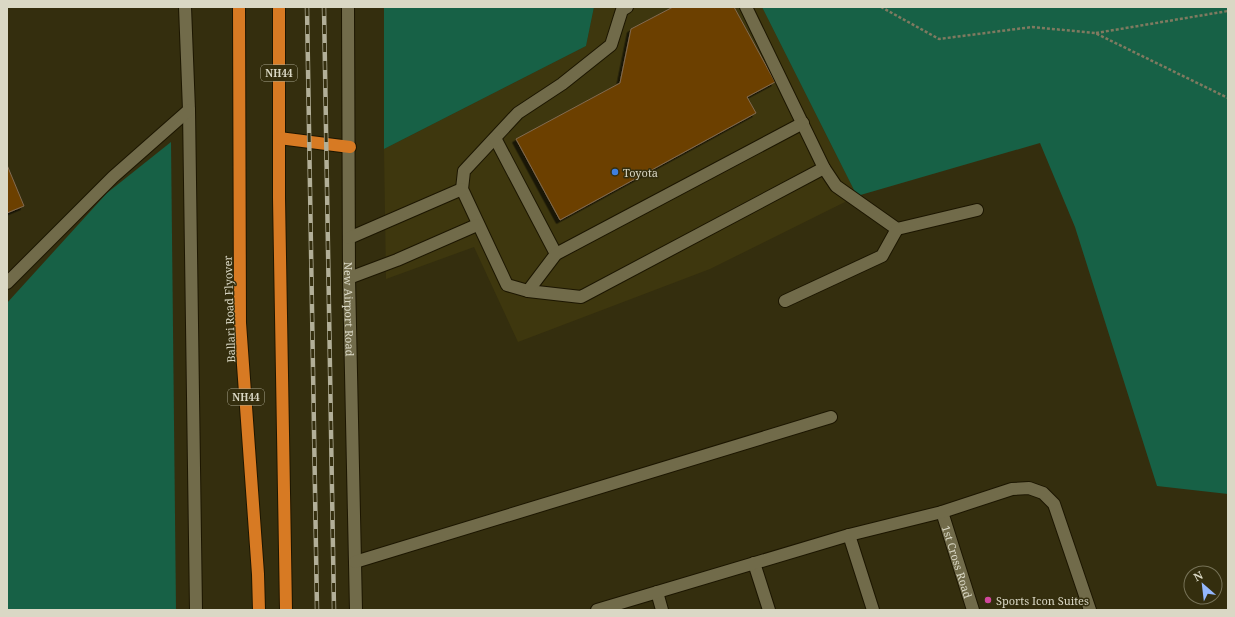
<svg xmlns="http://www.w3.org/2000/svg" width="1235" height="617" font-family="'Noto Serif',serif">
	<defs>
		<filter id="shadow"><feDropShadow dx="-3.5" dy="3.5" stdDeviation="0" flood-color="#0009"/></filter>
	</defs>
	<rect width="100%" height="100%" fill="#342e0e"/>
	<path fill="#3e370e" d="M594 7H762L857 196 710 269 518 342 474 247 386 279 384 149 586 46Z"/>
	<g fill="#176146">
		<path d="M384 7H594L586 46 384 149Z"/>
		<path d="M762 7H1228V494L1157 486 1075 227 1040 143 857 196Z"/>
		<path d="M171 142 176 610H7V303L107 193Z"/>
	</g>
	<g fill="#6c4100" stroke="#826a50" filter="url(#shadow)">
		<path d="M673 7H734L775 82 747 97 756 113 560 220 516 139 620 83 631 29Z"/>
		<path d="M7 165 24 206 7 213Z"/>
	</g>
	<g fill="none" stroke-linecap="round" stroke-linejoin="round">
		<g stroke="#1c1600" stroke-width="14">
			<g id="minor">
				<path d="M185 7 189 110 196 610"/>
				<path id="s1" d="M348 7 349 278 356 610"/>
				<path d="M627 7 622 10 611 45 562 84 518 113 464 171 462 189 507 285 528 291 581 297 824 168"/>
				<path d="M746 7 824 168 836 186 897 229 977 210"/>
				<path d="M495 138 556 254"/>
				<path d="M349 238 462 189"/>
				<path d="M349 278 397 260 477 225"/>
				<path d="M7 283 113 177 189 110"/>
				<path d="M528 291 556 254 803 123"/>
				<path d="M785 301 882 256 897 229"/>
				<path id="s2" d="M942 512 973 610"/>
				<path d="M849 535 873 610"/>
				<path d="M355 562 831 417"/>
				<path d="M754 563 769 610"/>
				<path d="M657 592 662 610"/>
				<path d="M597 610 849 535 942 512 1012 489 1029 488 1043 493 1054 504 1090 610"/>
			</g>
		</g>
		<g stroke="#1c1600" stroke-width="14">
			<g id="highway">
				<path d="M239 7 240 323 258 574 259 610"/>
				<path d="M279 7V198L286 610"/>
				<path d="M279 138 350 147"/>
			</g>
		</g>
		<g stroke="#7f7a60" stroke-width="2.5" stroke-dasharray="3 2" stroke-linecap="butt">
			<path d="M881 7 939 39 1032 27 1095 33 1228 98"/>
			<path d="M1096 33 1228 11"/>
		</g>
		<use href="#minor" stroke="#716b4a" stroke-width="12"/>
		<use href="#highway" stroke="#d77a23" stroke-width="12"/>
		<g stroke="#b2af98" stroke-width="4.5">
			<g id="rail">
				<path d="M307 7 317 610"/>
				<path d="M324 7 334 610"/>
			</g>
		</g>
		<use href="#rail" stroke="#342e0e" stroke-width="3" stroke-dasharray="9" stroke-linecap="butt"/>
	</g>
	<circle fill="#3f7fe0" stroke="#342e0e" stroke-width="1.5" cx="615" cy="172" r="4"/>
	<circle fill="#d1479c" stroke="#342e0e" stroke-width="1.5" cx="988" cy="600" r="4"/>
	<g text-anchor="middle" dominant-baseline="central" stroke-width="3" stroke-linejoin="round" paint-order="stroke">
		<g fill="#342e0e" stroke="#a8a58e" stroke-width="1">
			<rect x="261" y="65" width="36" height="16" rx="3"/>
			<rect x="228" y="389" width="36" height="16" rx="3"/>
		</g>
		<g font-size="10" font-weight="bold" fill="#dad8c5">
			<text x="279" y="73">NH44</text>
			<text x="246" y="397">NH44</text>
		</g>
		<g font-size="11" fill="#dad8c5" stroke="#342e0e" text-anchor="start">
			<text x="623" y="172">Toyota</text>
			<text x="996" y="600">Sports Icon Suites</text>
		</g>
		<g font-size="11" fill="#dad8c5" stroke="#342e0e">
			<text transform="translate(229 309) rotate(-92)">Ballari Road Flyover</text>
			<text stroke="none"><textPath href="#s1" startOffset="302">New Airport Road</textPath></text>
			<text stroke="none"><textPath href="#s2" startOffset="52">1st Cross Road</textPath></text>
		</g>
	</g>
	<rect width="1235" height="617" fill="none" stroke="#dad8c5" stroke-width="16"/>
	<g transform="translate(1203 585) rotate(332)"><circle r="19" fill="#342e0e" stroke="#767257"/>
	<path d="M0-3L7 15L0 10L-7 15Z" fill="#94b7fd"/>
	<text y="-6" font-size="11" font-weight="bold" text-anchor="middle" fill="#dad8c5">N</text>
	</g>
</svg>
